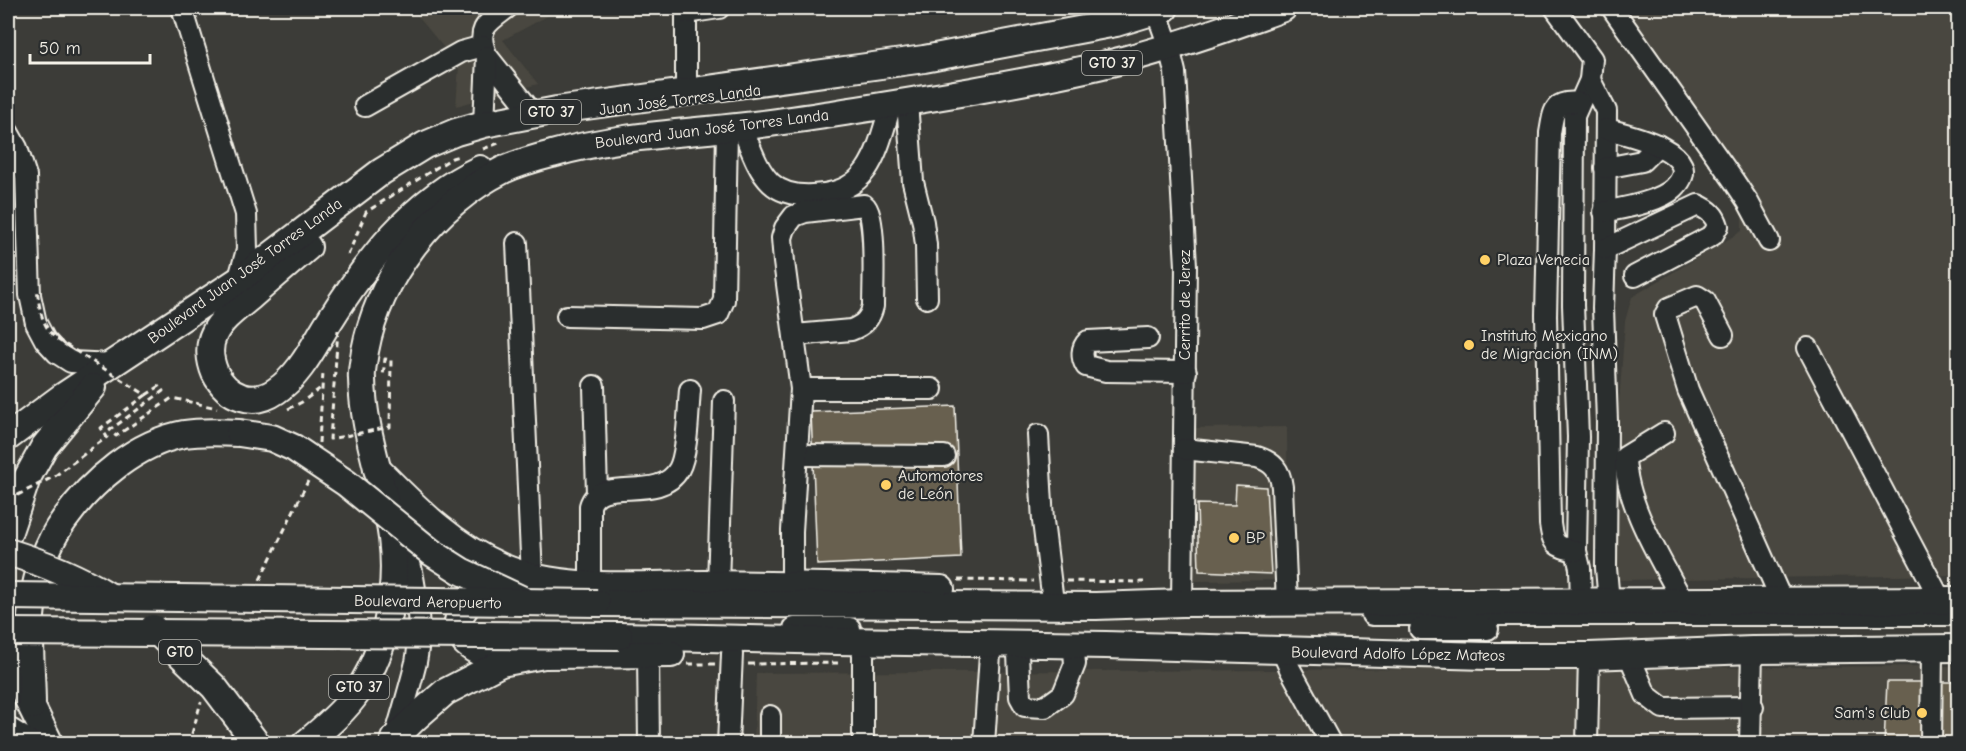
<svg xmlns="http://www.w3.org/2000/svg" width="1966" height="751" font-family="'Comic Neue',sans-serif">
	<rect width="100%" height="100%" fill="#3c3c38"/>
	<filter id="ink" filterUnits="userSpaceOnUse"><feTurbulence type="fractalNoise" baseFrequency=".0167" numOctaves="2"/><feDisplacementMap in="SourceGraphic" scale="12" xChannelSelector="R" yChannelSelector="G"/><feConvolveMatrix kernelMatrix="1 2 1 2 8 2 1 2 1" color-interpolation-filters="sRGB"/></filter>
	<g filter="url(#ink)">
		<g fill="#49473f">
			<path d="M411 8H562L503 40 538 84 456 106 459 66Z"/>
			<path d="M1596 8H1958V575L1618 580 1617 431 1625 321 1632 297 1742 231V217L1725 187Z"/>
			<path d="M1287 427 1288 580 1194 581V428Z"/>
			<path d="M1958 666V743L754 744 756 673Z"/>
		</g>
		<g fill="#676050" stroke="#f4f1e8" stroke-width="1.5">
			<path d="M955 406 961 558 817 565 811 412Z"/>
			<path d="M1236 485 1266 487 1271 574 1199 571 1197 504 1235 505Z"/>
			<path d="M1887 682H1958V744H1884Z"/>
		</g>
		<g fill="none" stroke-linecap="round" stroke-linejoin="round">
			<g stroke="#f4f1e8" stroke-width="24">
				<g id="minor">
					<path d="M182 8 246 214 247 250 237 285"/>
					<path d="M507 8C487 23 475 29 487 56L534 115"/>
					<path d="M686 8V92"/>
					<path d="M1555 8 1592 59 1590 80 1574 116 1573 305 1578 437 1576 551 1580 568 1581 602"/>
					<path d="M1612 8 1734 181 1748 202 1769 241"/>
					<path d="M1156 10 1169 47 1175 72 1186 266 1182 603"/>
					<path d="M686 13 719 8"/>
					<path d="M1590 80 1606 111 1605 249 1603 308 1607 422 1606 568 1609 602"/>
					<path d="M907 102 913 182 923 222 926 245 927 298"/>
					<path d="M365 106 461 52 483 46"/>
					<path d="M484 124 487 56"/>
					<path d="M742 127C760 172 767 202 824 194 842 191 855 185 866 170 879 151 884 127 891 105"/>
					<path d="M8 132 17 148 26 176 30 295 36 323 45 340 57 353 71 362 113 364"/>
					<path d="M1605 168 1642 161 1658 145"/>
					<path d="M1604 212C1623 208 1660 202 1674 188 1710 153 1627 134 1606 129"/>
					<path d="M517 243 532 577"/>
					<path d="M1605 249 1698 205C1709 210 1715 215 1718 226L1713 235 1635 276"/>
					<path d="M567 316 703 319 718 314 724 300 727 128"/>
					<path d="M795 335 851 330C864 325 870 319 873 306 873 287 877 214 864 205L805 212 794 216 785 228 782 238 784 262 801 389"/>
					<path d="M1723 335 1705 301 1697 296 1669 308 1665 315 1688 390 1782 601"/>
					<path d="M1148 338 1088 341C1081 348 1081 357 1086 366L1106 371 1186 372"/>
					<path d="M1808 348 1941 601"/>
					<path d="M594 386 597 494"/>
					<path d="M1664 433 1625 457C1626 506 1661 559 1683 602"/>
					<path d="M1038 435 1043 521 1052 594"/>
					<path d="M1184 449 1257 457C1273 462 1280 470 1282 487L1287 603"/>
					<path d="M797 455 944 456"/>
					<path d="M1576 551C1555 546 1553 545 1550 524L1546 315 1550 133C1554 111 1553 100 1579 103"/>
					<path d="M718 584 724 401"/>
					<path d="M792 584V531L801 389H932"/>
					<path d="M590 585V506C599 473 659 505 679 469 688 452 688 411 690 390"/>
					<path d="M1372 615H1958"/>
					<path d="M794 628H850"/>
					<path d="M1420 629H1488"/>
					<path d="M1282 651 1290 669 1331 744"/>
					<path d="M648 654 649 744"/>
					<path d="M1018 654 1020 697 1025 706 1045 707 1063 694 1075 664 1074 651"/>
					<path d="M1629 655 1646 695 1663 708 1753 707"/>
					<path d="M770 716V744"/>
					<path d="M395 738C402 713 410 687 416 662 424 623 413 561 398 524"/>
					<path d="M728 744 732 654"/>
					<path d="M863 744V654"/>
					<path d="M984 744 990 654"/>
					<path d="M1587 744 1589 656"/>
					<path d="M1750 744 1752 650"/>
					<path d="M1931 744 1932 649"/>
				</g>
			</g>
			<g stroke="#f4f1e8" stroke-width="30">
				<g id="major">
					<path d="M308 247C288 264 268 281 249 298 237 308 221 319 214 334 208 346 210 361 215 373 227 397 253 407 276 391 300 375 313 347 328 323 367 261 413 200 480 169"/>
					<path d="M8 437 62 397 239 280 381 172 425 145 456 132 484 124 557 110 924 59 1116 23 1165 8"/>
					<path d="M377 469C414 506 452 546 502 567 565 593 638 584 704 584 784 585 862 586 941 589"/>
					<path d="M8 534 27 478 44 447 93 387"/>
					<path d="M486 594C467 601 447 622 464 641 473 651 489 657 501 663"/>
					<path d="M597 603 1096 606 1182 603 1958 600"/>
					<path d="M619 636 837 641 1106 645 1486 656H1589L1752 650 1958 648"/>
					<path d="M8 652 13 669 50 744"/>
					<path d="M32 706C32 672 27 635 33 601 37 574 47 543 64 520 92 481 136 443 184 434 202 431 221 432 239 433"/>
					<path d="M8 731 29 744"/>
					<path d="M394 739 414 719 445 692 501 663 544 655 671 654"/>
					<path d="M305 744C322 730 340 715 353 698 386 655 399 591 392 538 385 484 363 434 362 379 361 370 364 360 365 351 379 276 435 204 503 170 519 163 536 158 552 154 625 133 702 133 777 122 842 113 907 102 972 91 1023 82 1073 73 1123 60 1177 46 1231 27 1283 8"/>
				</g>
			</g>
			<g stroke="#f4f1e8" stroke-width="3" stroke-dasharray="6 4.5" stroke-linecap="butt">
				<path d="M483 149 499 143"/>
				<path d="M348 255 366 212 452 158 459 156"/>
				<path d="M146 395 160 386 163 391 110 430 116 436 172 398 217 408"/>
				<path d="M288 409 302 402 322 387"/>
				<path d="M319 443 323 372"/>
				<path d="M260 580 308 481"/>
				<path d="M958 580 1033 581"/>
				<path d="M1066 581 1144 582"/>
				<path d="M688 664H715"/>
				<path d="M748 664 841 663"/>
				<path d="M189 744 201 702"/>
			</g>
			<use href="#minor" stroke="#2a2d2e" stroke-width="20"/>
			<use href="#major" stroke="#2a2d2e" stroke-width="26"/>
			<g stroke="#f4f1e8" stroke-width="30" stroke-linecap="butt">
				<g id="major-bridge">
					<path d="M239 433 272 438 294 448 346 483 431 552 461 571 521 599"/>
					<path d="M8 552C44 563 76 576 109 596"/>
					<path d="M8 596 597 603"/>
					<path d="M153 628 214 687 257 744"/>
					<path d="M8 632 619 636"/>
				</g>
			</g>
			<g stroke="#f4f1e8" stroke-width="3" stroke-dasharray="6 4.5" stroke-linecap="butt">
				<path d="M338 330 330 439 390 427 391 360 385 359 383 376"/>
				<path d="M8 500 55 476 107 437 101 428 146 395 55 338C41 323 40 310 37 290"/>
			</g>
			<use href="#major-bridge" stroke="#2a2d2e" stroke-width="26"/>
		</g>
	</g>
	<g fill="#ffd166" stroke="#2a2d2e" stroke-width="2">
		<circle cx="1485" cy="260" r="6"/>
		<circle cx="1469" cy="345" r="6"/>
		<circle cx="886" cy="485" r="6"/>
		<circle cx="1234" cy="538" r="6"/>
		<circle cx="1922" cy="713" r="6"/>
	</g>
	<g text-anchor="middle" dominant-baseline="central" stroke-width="4.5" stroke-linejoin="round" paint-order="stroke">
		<g fill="#2a2d2e" stroke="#b7b6b0" stroke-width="1.5">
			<rect x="1082" y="51" width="60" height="24" rx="4.5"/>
			<rect x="521" y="100" width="60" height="24" rx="4.5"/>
			<rect x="159" y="640" width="42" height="24" rx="4.5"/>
			<rect x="329" y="675" width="60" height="24" rx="4.5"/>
		</g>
		<g font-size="15" font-weight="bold" fill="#f4f1e8">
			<text x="1112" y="63">GTO 37</text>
			<text x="551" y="112">GTO 37</text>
			<text x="180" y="652">GTO</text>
			<text x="359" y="687">GTO 37</text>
		</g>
		<g font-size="16" fill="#f4f1e8" stroke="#2a2d2e">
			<text transform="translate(680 100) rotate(-7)">Juan José Torres Landa</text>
			<text transform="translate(712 129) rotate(-7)">Boulevard Juan José Torres Landa</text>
			<text transform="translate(245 271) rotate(-36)">Boulevard Juan José Torres Landa</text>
			<text transform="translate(1185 305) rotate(-90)">Cerrito de Jerez</text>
			<text transform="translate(428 602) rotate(1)">Boulevard Aeropuerto</text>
			<text transform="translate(1398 654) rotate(1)">Boulevard Adolfo López Mateos</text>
		</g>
		<g font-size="16" fill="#f4f1e8" stroke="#2a2d2e" text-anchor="start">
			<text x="1497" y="260">Plaza Venecia</text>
			<text x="1481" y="336">Instituto Mexicano<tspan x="1481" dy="18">de Migracion (INM)</tspan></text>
			<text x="898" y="476">Automotores<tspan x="898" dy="18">de León</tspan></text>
			<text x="1246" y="538">BP</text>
			<text x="1910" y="713" text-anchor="end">Sam's Club</text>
		</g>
	</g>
	<rect width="1966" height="751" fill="none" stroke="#2a2d2e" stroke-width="30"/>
	<rect x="15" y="15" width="1936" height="721" fill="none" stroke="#f4f1e8" stroke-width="2" filter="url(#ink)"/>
	<path d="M30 54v9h120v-9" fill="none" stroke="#f4f1e8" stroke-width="3"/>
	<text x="39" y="54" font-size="18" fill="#f4f1e8" stroke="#2a2d2e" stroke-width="4.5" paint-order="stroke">50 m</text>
</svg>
